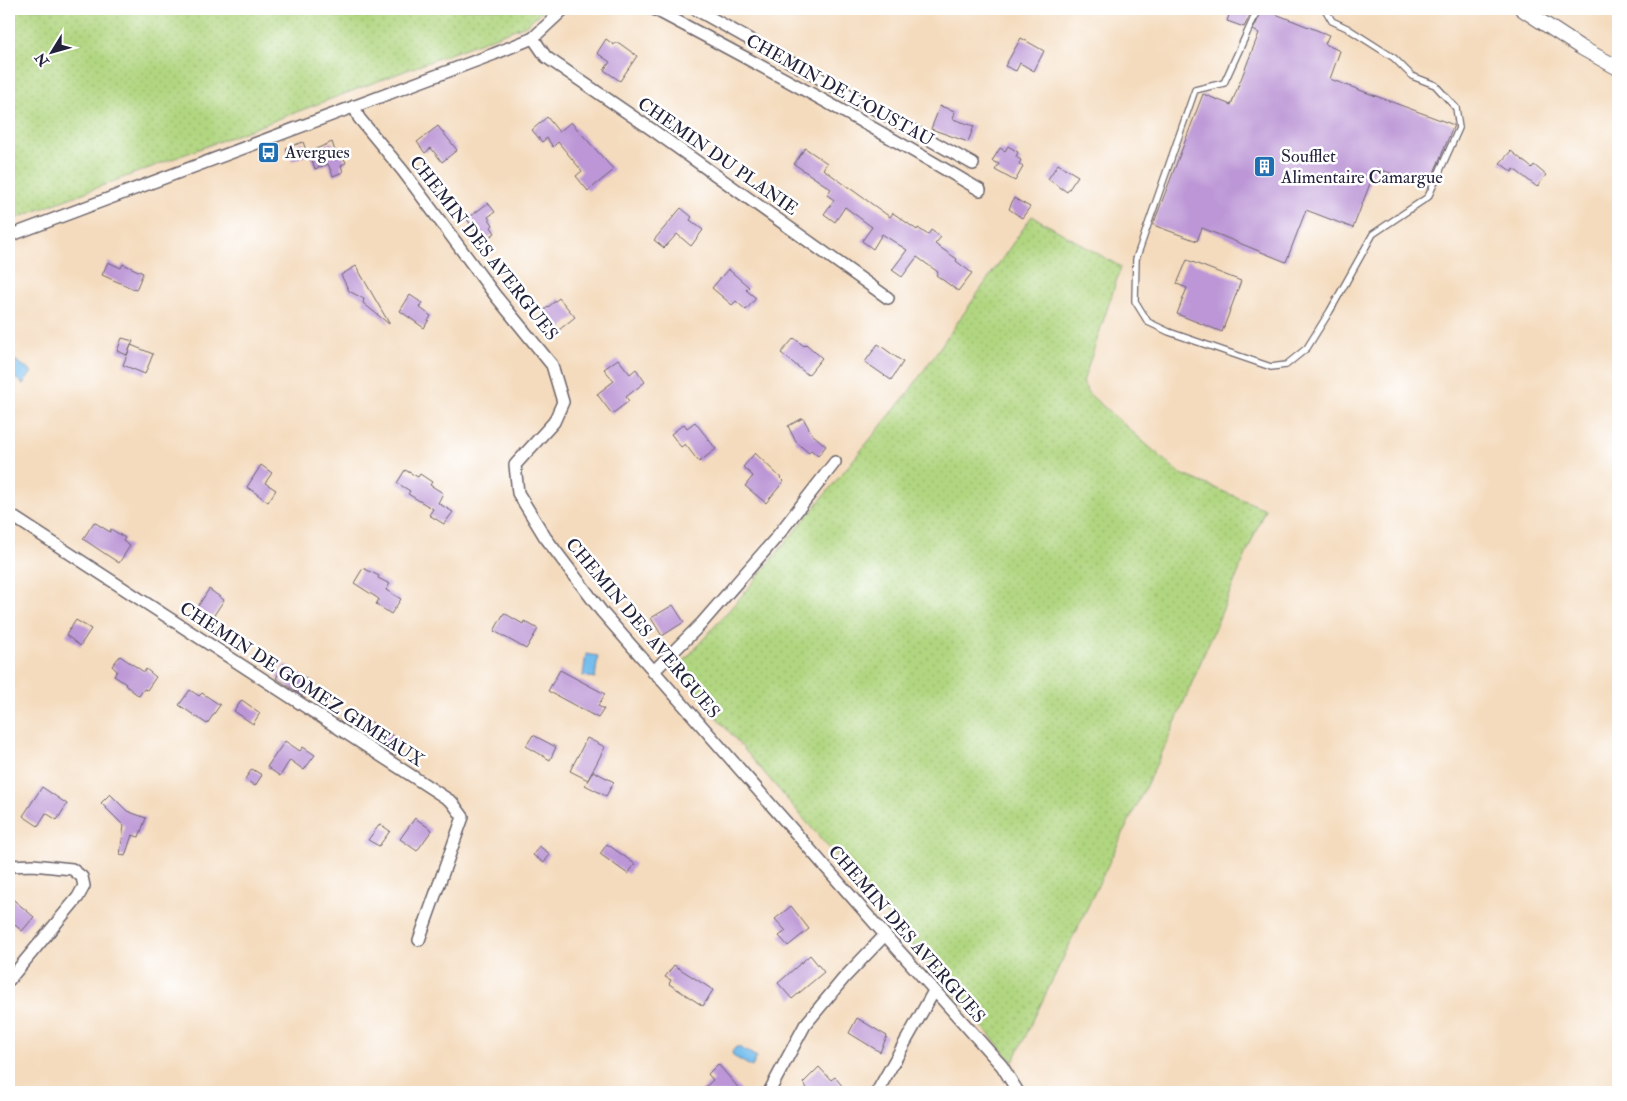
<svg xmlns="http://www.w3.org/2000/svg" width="1627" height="1101" font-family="'IM FELL Double Pica',serif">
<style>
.grass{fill:url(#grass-dots);stroke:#6a7c5e}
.water{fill:#75bded;stroke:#4c7094}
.building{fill:#bc96d6}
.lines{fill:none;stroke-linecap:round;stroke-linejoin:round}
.service-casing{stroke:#6c6369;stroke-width:8}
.minor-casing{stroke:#6c6369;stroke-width:14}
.tertiary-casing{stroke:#6c6369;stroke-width:16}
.service{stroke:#fff;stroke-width:5.5}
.minor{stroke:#fff;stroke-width:11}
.tertiary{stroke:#fff;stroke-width:14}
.labels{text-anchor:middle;stroke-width:5;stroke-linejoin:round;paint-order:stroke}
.street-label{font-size:18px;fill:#22223b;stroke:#fff}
.poi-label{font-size:18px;fill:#22223b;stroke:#fff;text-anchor:start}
</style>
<defs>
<pattern id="grass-dots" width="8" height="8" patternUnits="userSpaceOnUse" patternTransform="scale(1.25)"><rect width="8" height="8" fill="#b1d680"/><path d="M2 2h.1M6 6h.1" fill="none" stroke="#98b770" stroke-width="1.8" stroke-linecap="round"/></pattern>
</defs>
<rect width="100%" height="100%" fill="#fff"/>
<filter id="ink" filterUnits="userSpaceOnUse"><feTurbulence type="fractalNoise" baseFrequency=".02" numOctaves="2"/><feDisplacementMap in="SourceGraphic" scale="10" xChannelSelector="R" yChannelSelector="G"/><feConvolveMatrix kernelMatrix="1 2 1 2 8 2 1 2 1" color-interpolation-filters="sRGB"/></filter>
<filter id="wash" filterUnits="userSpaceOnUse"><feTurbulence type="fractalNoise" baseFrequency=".0096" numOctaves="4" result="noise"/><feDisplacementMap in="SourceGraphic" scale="20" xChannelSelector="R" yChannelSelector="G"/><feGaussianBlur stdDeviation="1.12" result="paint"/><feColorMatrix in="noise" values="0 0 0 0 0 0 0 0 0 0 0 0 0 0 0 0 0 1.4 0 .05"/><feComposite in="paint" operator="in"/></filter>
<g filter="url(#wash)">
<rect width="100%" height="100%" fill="#f4dbbe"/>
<path class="grass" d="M 9,9 L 544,9 L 526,25 L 9,221 Z
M 1032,216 L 1121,267 L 1083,382 L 1088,393 L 1179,473 L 1265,509 L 1167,742 L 1013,1062 L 676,670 L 746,591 L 908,393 Z"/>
<path class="water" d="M 12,358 L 32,372 L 23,384 L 9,373 L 9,362 Z
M 586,654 L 598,656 L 595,678 L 583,676 Z
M 736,1047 L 739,1047 L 757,1057 L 752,1067 L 733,1056 L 732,1052 Z"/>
<g id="blocks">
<path class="building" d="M 1231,9 L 1253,9 L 1244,27 L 1227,21 Z
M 1263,9 L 1329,35 L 1325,44 L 1340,51 L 1330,79 L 1454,125 L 1428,187 L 1376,168 L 1353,228 L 1306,210 L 1286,262 L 1202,228 L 1197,241 L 1153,225 L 1203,94 L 1231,105 L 1259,33 L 1253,30 Z
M 1021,38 L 1044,51 L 1034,71 L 1020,63 L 1016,71 L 1005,66 Z
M 606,39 L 614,45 L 615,43 L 619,43 L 637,56 L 620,81 L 604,70 L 610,62 L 597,53 Z
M 940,106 L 955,111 L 953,119 L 974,126 L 968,142 L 931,129 Z
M 547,117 L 559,132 L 571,122 L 614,170 L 588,191 L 576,176 L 582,171 L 558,142 L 553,147 L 547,138 L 542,142 L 532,130 Z
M 438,126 L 457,150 L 442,162 L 431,148 L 425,153 L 417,142 Z
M 303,142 L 308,155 L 292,161 L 286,148 Z
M 332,142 L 336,154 L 341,151 L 346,163 L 341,165 L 343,172 L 333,176 L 328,164 L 315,169 L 309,152 Z
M 1008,146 L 1018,152 L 1016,157 L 1021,160 L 1019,164 L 1023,167 L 1015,181 L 995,170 L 999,164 L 992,161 L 1000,148 L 1005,151 Z
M 805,148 L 827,163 L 823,169 L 890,217 L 893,213 L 917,230 L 918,228 L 928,235 L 931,230 L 941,237 L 935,244 L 957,259 L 956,261 L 972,273 L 958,291 L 936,275 L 938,272 L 917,257 L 902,277 L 892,270 L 907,250 L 882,234 L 873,249 L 862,241 L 872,227 L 845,207 L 835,222 L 824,214 L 834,200 L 827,195 L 831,189 L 794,164 Z
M 1511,151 L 1532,168 L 1534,165 L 1546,175 L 1537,187 L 1514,169 L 1512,172 L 1500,163 Z
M 1058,164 L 1078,176 L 1067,192 L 1048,179 Z
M 1014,198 L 1030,207 L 1022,218 L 1009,209 Z
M 488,203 L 495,212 L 488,217 L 493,225 L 491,227 L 495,233 L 482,242 L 467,219 Z
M 681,208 L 692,217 L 690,220 L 703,230 L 691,246 L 677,234 L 664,248 L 654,240 Z
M 1187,260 L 1241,281 L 1222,332 L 1177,314 L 1187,288 L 1177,284 Z
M 108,262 L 121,268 L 123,264 L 143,273 L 136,290 L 102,275 Z
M 356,266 L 389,323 L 389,324 L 363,303 L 364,299 L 349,291 L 341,275 Z
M 728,269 L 749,287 L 746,290 L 756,298 L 746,310 L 736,301 L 732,305 L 712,288 Z
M 410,295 L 422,303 L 419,307 L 431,316 L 424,328 L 400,311 Z
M 559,298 L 575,317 L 559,330 L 543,311 Z
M 122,338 L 133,341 L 127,355 L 117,351 Z
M 794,338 L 804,346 L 806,344 L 822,358 L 808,375 L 781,353 Z
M 878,344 L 903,362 L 891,380 L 865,362 Z
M 131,345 L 153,354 L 145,374 L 123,365 Z
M 618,359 L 630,374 L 636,369 L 645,382 L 626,397 L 629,401 L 612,414 L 597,394 L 614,381 L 604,369 Z
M 803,418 L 812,434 L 826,446 L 818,456 L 811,450 L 809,453 L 796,442 L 788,426 Z
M 695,422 L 716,449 L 699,462 L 685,444 L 681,447 L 671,434 L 684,424 L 687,428 Z
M 755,453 L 784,481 L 766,503 L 745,486 L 753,476 L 743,467 Z
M 261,465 L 272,473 L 265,483 L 276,490 L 268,502 L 247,487 Z
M 405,470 L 418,477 L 420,474 L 432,482 L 430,485 L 443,493 L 438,503 L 453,512 L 444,524 L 429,515 L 433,509 L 408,494 L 410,491 L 397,483 Z
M 94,522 L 110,532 L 111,529 L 125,538 L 123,541 L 130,546 L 119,563 L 83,539 Z
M 363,568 L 379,576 L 378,578 L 390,584 L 386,590 L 401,599 L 391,614 L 376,604 L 379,599 L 354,583 Z
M 209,589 L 224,600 L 208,624 L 193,614 Z
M 673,605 L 684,622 L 662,636 L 651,618 Z
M 504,613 L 523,624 L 524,621 L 538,629 L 526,649 L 494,631 Z
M 76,620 L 91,629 L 80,646 L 66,635 Z
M 120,656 L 144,672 L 146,669 L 156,677 L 147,690 L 144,689 L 139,696 L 125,685 L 126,684 L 114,676 L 117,671 L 112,666 Z
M 285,664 L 311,682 L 303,696 L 276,678 Z
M 560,670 L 605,694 L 598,706 L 604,709 L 598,718 L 548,691 Z
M 190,690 L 199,696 L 202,693 L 220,705 L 207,724 L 179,705 Z
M 242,700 L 260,713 L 253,724 L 234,711 Z
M 370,721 L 404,743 L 395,756 L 362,735 Z
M 533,735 L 556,747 L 550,760 L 526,746 Z
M 587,738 L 605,747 L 588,780 L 570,771 Z
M 285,741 L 300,751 L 303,747 L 315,755 L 304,770 L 290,760 L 280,776 L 267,767 Z
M 252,769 L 262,775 L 255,786 L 245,779 Z
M 593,771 L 614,782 L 606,796 L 585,785 Z
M 42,787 L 67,804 L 57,820 L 46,813 L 38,826 L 23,816 Z
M 110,794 L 127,811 L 146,818 L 139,837 L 132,835 L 125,856 L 120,855 L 124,826 L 101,803 Z
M 415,818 L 432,830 L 417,851 L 400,839 Z
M 380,824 L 390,831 L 379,846 L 368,840 Z
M 607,844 L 635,864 L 628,874 L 600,854 Z
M 539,846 L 550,854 L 544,863 L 533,855 Z
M 9,896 L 34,917 L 22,931 L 9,920 Z
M 791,906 L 809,929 L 788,946 L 779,936 L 786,931 L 775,919 Z
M 810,955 L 824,972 L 792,999 L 778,983 Z
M 674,965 L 713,990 L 703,1006 L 669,984 L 671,980 L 665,977 Z
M 857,1018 L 887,1036 L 880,1052 L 849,1033 Z
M 718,1064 L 742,1092 L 700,1092 L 713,1080 L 708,1074 Z
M 819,1067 L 831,1080 L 835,1077 L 843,1087 L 840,1089 L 843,1092 L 816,1092 L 821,1088 L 816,1092 L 810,1092 L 803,1083 Z"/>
</g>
</g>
<g filter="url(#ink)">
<use href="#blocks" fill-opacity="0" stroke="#6c6369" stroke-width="1"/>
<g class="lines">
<defs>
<path id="service" d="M 1258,9 L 1224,83 L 1195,90 L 1136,259 L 1135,301 L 1148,322 L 1169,332 L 1271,367 L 1286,365 L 1307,348 L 1330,311 L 1373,234 L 1428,197 L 1459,128 L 1456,108 L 1435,85 L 1412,76 L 1394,58 L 1347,28 L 1332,21 L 1325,9"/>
<path id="minor" d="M 654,9 C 764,67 873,126 980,190
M 695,9 L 973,164
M 533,38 L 546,57 L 654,131 L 888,298
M 354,106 L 359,118 L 403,171 L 495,295 L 552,365 L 563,402 L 554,422 L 515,465 L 518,493 L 545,537 L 602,612 L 885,935 L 1002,1066 L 1018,1092
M 9,236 L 494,54 L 533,38 L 564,9
M 9,514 L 452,802 L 463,817 L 419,940
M 653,672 L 701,624 L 775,539 L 835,462
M 9,866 L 33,865 L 72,869 L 82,877 L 84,886 L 78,897 L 9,980
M 769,1092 L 805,1025 L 844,978 L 885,935
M 877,1092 L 934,991"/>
<path id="tertiary" d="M 1522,9 L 1580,47 L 1618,68"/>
</defs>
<use href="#service" class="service-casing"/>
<use href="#minor" class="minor-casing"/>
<use href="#tertiary" class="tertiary-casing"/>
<use href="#service" class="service"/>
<use href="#minor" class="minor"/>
<use href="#tertiary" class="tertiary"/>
</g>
</g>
<defs>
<symbol id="bus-square" viewBox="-11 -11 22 22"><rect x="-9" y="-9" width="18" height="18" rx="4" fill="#1f6fb2" stroke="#fff"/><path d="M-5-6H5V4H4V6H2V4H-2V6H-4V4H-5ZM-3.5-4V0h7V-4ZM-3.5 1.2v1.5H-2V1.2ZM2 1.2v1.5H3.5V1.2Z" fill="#fff"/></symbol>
<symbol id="building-square" viewBox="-11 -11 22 22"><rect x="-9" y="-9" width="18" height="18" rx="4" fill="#1f6fb2" stroke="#fff"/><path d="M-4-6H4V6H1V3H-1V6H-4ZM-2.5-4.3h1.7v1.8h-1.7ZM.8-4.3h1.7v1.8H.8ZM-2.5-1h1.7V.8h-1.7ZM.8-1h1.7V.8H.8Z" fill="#fff"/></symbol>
</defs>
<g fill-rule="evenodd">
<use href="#bus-square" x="256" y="140" width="25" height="25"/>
<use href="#building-square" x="1252" y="154" width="25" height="25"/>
</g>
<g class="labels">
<g class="street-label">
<text transform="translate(840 90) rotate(29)" y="6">CHEMIN DE L'OUSTAU</text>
<text transform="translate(718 156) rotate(35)" y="6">CHEMIN DU PLANIE</text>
<text transform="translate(484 248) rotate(52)" y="6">CHEMIN DES AVERGUES</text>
<text transform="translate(643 628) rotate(50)" y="6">CHEMIN DES AVERGUES</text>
<text transform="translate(302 684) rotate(33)" y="6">CHEMIN DE GOMEZ GIMEAUX</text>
<text transform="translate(907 934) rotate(49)" y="6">CHEMIN DES AVERGUES</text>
</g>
<g class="poi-label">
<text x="285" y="158">Avergues</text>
<text x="1281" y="162">Soufflet<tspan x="1281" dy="21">Alimentaire Camargue</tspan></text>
</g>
</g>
<rect width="1627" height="1101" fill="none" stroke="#fff" stroke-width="30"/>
<g transform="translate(52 52) rotate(233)" stroke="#ffffff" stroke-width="4" paint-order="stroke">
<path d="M0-4L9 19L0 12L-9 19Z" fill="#22223b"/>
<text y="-8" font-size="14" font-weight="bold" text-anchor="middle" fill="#22223b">N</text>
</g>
</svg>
